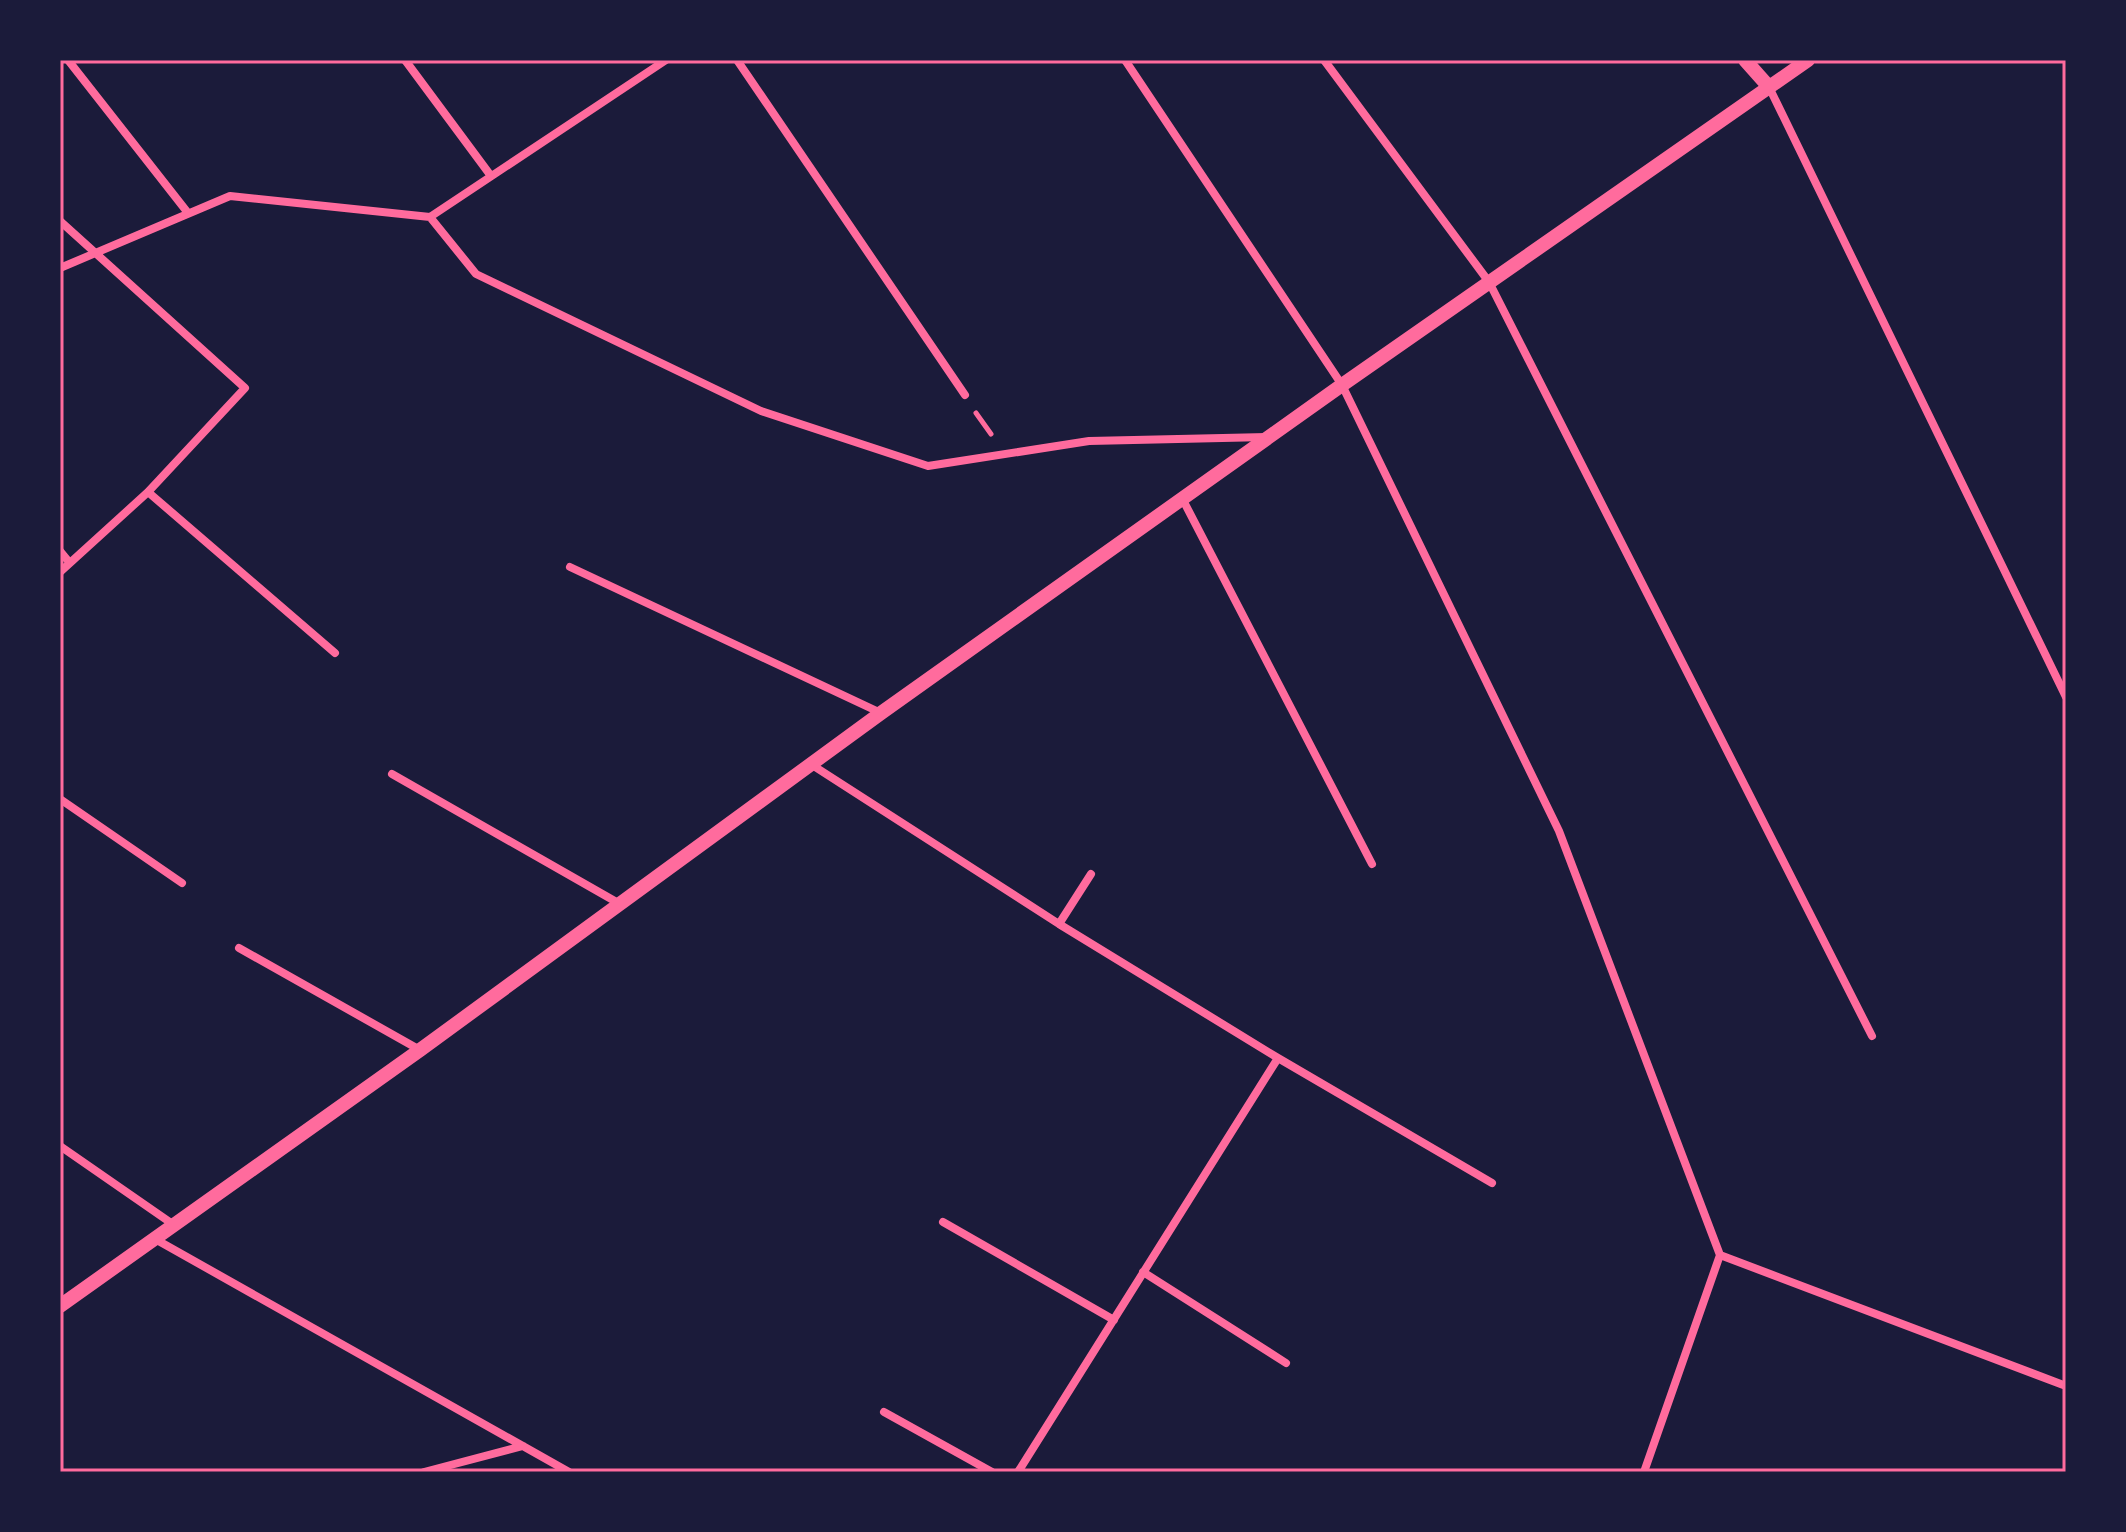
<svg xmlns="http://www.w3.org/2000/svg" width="2126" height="1532" font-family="Ubuntu,sans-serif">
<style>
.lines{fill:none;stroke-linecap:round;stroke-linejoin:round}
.path{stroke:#ff6b9d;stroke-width:5}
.minor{stroke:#ff6b9d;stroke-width:8}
.tertiary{stroke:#ff6b9d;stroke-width:14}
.neatline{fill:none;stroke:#ff6b9d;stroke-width:3}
</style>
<rect width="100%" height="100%" fill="#1b1b3a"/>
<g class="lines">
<path class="path" d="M 976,413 L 991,434"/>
<path class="minor" d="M 68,60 L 188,213
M 405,60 L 491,176
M 737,60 L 965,395
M 1125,60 L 1342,385 L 1559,831 L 1720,1255
M 1324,60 L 1489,282 L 1872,1036
M 1769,87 L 2066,697
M 430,217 L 666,60
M 60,221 L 245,388 L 148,492 L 60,572
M 60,268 L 230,196 L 430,217 L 476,274 L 761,411 L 928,466 L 1089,441 L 1267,437
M 148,492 L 335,653
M 1183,500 L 1372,864
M 60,551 L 69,562
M 570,567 L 881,713
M 812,765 L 1059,924 L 1278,1058 L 1492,1183
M 392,774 L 620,904
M 60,799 L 182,883
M 1059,924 L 1091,874
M 239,948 L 420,1050
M 60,1146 L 174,1225
M 943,1222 L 1114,1320
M 155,1239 L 569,1472
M 1143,1272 L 1286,1363
M 884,1412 L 992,1472
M 424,1472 L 523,1446
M 1018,1472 L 1278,1058
M 1644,1472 L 1720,1255 L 2066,1386"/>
<path class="tertiary" d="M 1745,60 L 1769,87
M 60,1306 L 420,1050 L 881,713 L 1342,385 L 1808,60"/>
</g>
<rect width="2126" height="1532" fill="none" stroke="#1b1b3a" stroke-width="124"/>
<rect x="62" y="62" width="2002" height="1408" class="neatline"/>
</svg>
